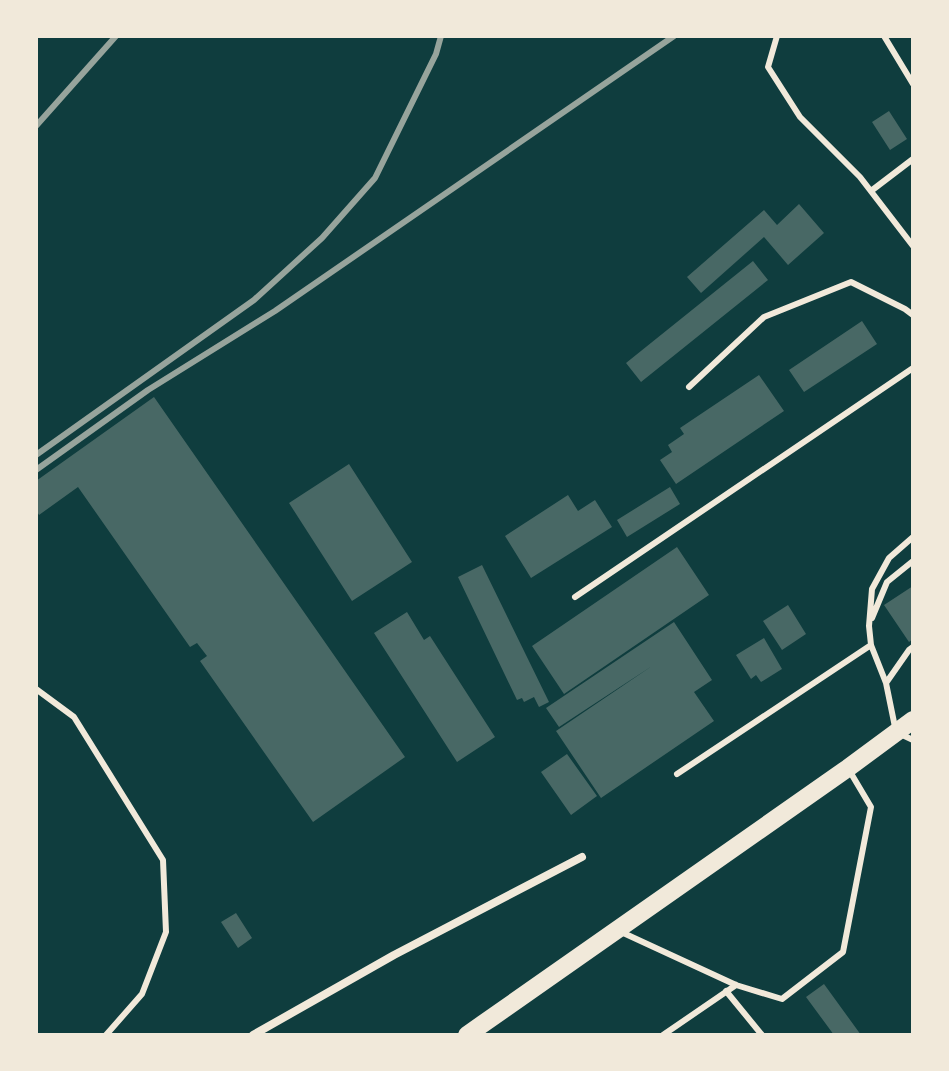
<svg xmlns="http://www.w3.org/2000/svg" width="949" height="1071" font-family="Barlow,sans-serif">
<style>
.building{fill:#486865}
.lines{fill:none;stroke-linecap:round;stroke-linejoin:round}
.service{stroke:#f1e9da;stroke-width:6}
.minor{stroke:#f1e9da;stroke-width:8}
.primary{stroke:#f1e9da;stroke-width:18}
.rail{stroke:#97a49c;stroke-width:6}
</style>
<rect width="100%" height="100%" fill="#0f3d3e"/>
<path class="building" d="M 889,111 L 907,139 L 890,150 L 872,122 Z
M 799,204 L 824,233 L 788,265 L 764,237 L 701,293 L 687,277 L 764,210 L 777,225 Z
M 753,261 L 768,280 L 641,382 L 626,363 Z
M 862,321 L 877,344 L 804,392 L 789,370 Z
M 759,375 L 784,411 L 676,484 L 660,460 L 672,452 L 668,445 L 684,434 L 680,428 Z
M 154,397 L 405,757 L 313,822 L 200,661 L 207,656 L 197,643 L 190,647 L 78,487 L 39,515 L 36,510 L 36,481 Z
M 349,464 L 412,562 L 352,601 L 289,503 Z
M 670,487 L 680,504 L 627,537 L 617,520 Z
M 568,495 L 578,511 L 595,500 L 612,527 L 531,578 L 505,536 Z
M 677,547 L 709,595 L 564,694 L 532,646 Z
M 482,565 L 549,702 L 539,707 L 534,697 L 524,702 L 522,698 L 517,700 L 458,577 Z
M 913,586 L 913,639 L 909,642 L 884,605 Z
M 788,605 L 806,634 L 782,650 L 763,621 Z
M 407,612 L 424,640 L 430,636 L 495,737 L 457,762 L 374,633 Z
M 674,622 L 712,680 L 694,692 L 714,721 L 601,798 L 556,731 L 652,666 L 559,727 L 546,708 Z
M 764,638 L 782,669 L 761,682 L 756,675 L 751,679 L 736,655 Z
M 567,754 L 597,796 L 571,815 L 541,772 Z
M 236,913 L 252,938 L 238,948 L 221,922 Z
M 824,984 L 861,1035 L 834,1035 L 806,997 Z"/>
<g class="lines">
<path class="service" d="M 777,36 L 768,67 L 800,117 L 860,177 L 913,246
M 884,36 L 913,84
M 871,191 L 913,159
M 689,387 L 764,317 L 851,282 L 905,309 L 913,315
M 575,597 L 913,368
M 872,618 L 887,582 L 913,561
M 913,647 L 909,650 L 886,683 L 896,732 L 913,740
M 886,683 L 871,645 L 869,626 L 872,589 L 889,558 L 913,537
M 36,689 L 74,717 L 163,860 L 166,932 L 142,994 L 106,1035
M 677,774 L 871,645
M 619,931 L 736,985 L 782,999 L 843,952 L 871,807 L 849,770
M 726,991 L 762,1035
M 663,1035 L 736,985"/>
<path class="minor" d="M 253,1035 L 394,955 L 582,857"/>
<path class="primary" d="M 467,1035 L 848,768 L 913,720"/>
<path class="rail" d="M 36,126 L 116,36
M 36,455 L 254,300 L 322,238 L 375,178 L 436,54 L 441,36
M 36,470 L 148,390 L 275,311 L 674,36"/>
</g>
<rect width="949" height="1071" fill="none" stroke="#f1e9da" stroke-width="76"/>
</svg>
